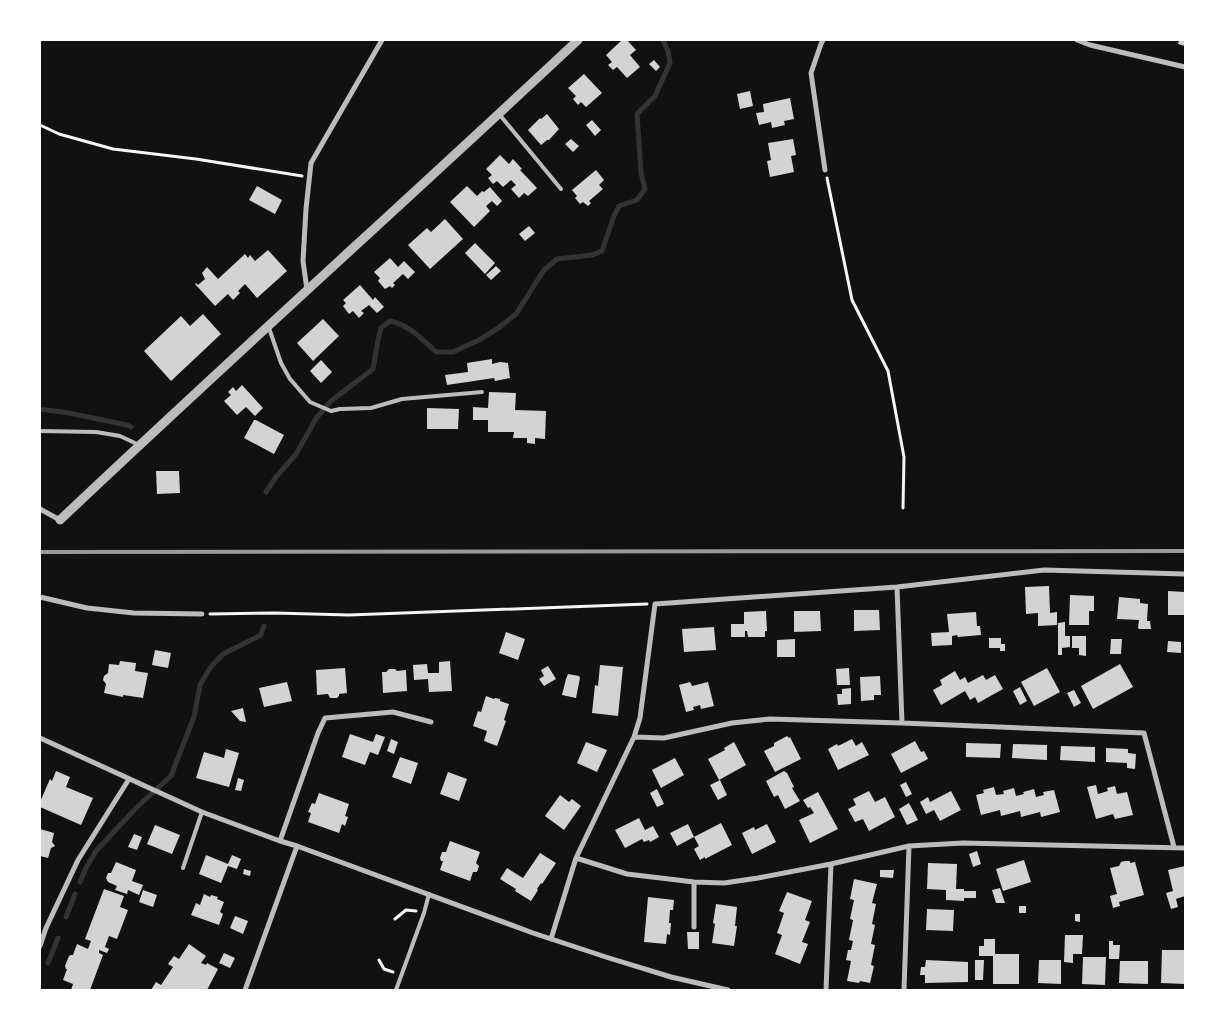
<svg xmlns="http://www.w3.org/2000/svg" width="1225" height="1030" font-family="Lato,sans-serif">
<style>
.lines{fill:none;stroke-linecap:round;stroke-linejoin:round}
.stream{stroke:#333;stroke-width:5}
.building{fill:#d3d3d3}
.path{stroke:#f5f5f5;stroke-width:3}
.service{stroke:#bcbcbc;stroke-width:4}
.minor{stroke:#bcbcbc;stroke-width:5}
.tertiary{stroke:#bcbcbc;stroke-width:9}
.rail{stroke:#9a9a9a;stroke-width:4}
</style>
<rect width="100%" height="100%" fill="#111"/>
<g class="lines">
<path class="stream" d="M 40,409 L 69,413 L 127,425 L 131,427
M 266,492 L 276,477 L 296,454 L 317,417 L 331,401 L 373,369 L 378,340 L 381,328 L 390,321 C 409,325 422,339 436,352 L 453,352 L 479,340 L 497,329 L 516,314 L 544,270 L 557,259 L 592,255 L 602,251 L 614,216 L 619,206 L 637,200 L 645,189 L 641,173 L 637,114 L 655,96 L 670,63 L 668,51 L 663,40
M 80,882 L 86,868 L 96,851 L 137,807 L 171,776 L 194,717 L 200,685 L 210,668 L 223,654 L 261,635 L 264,626
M 66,917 L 75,894
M 48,963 L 58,938"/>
</g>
<path class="building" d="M 622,40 L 627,40 L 636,50 L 630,55 L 640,67 L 627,78 L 617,67 L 613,70 L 608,65 L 612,62 L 606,55 Z
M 1179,40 L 1185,40 L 1185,46 L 1178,44 Z
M 654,60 L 660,67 L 656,71 L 649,64 Z
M 584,74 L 602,93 L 586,107 L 581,102 L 578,105 L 573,99 L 576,96 L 568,88 Z
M 750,91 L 753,106 L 740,109 L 737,94 Z
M 790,98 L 794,119 L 784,121 L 785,125 L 772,128 L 771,122 L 759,125 L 756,113 L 764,112 L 763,104 Z
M 547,114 L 559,129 L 549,140 L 547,140 L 541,145 L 528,130 L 540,118 L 541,119 Z
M 592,120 L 601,130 L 595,136 L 586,125 Z
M 571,139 L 579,146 L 573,152 L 565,144 Z
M 793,139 L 796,155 L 791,156 L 794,172 L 770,177 L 767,161 L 771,160 L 768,143 Z
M 500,155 L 509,164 L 513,159 L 522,169 L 520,170 L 537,188 L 528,196 L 524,193 L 519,198 L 511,189 L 516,185 L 511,180 L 503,187 L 497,181 L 493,184 L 488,178 L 492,175 L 486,169 Z
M 596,170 L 604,180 L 599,185 L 603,189 L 589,201 L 591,203 L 588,206 L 583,202 L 580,204 L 575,198 L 577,196 L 572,190 Z
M 257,186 L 282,200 L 275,214 L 249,200 Z
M 467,186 L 477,196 L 482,191 L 484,192 L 490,187 L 502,201 L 497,206 L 492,201 L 486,206 L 490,211 L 474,227 L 450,202 Z
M 445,219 L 463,239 L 430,269 L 408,245 L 427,228 L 431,232 Z
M 529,226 L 535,233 L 525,241 L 519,234 Z
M 475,243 L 495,263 L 485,274 L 465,253 Z
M 268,250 L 287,271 L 257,298 L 245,284 L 238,291 L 240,293 L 233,300 L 228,294 L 215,306 L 195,284 L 196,283 L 198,285 L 205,279 L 202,273 L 207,267 L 218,279 L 245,254 L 248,258 L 250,255 L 255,261 Z
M 390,258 L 398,267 L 404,261 L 415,272 L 408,279 L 403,274 L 393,283 L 395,285 L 392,288 L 390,286 L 385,289 L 378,281 L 380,278 L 374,272 Z
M 496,266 L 501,271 L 491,280 L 486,275 Z
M 360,285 L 373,300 L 375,297 L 384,307 L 377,313 L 369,305 L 361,311 L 364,313 L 359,318 L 353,311 L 349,314 L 343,306 L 346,303 L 343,300 Z
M 203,314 L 221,334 L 171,381 L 144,351 L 181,316 L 190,326 Z
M 323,319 L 339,336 L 313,361 L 297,343 Z
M 492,359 L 492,364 L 500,362 L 508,363 L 510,378 L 495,381 L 494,378 L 447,385 L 445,375 L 468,372 L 467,363 Z
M 321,360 L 332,372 L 321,383 L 310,371 Z
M 242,385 L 263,408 L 255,416 L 246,407 L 237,415 L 224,401 L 231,395 L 228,392 L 233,387 L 236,391 Z
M 489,392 L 516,393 L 515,410 L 546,411 L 545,439 L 535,438 L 535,444 L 527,443 L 527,438 L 513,438 L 514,432 L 488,432 L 488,420 L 473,420 L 473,407 L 488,408 Z
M 427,408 L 459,409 L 458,429 L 427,429 Z
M 254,420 L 256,420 L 284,435 L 274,454 L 244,438 Z
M 156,471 L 179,471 L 180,493 L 157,494 Z
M 1049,586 L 1050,613 L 1057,612 L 1057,625 L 1038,626 L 1038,613 L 1026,614 L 1025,587 Z
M 1168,591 L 1185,592 L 1185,615 L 1168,615 Z
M 1070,595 L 1094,596 L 1094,611 L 1089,611 L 1089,625 L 1069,625 Z
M 1119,597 L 1140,599 L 1140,603 L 1148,604 L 1147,621 L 1150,621 L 1151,629 L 1139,629 L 1138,628 L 1139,620 L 1117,619 Z
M 854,610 L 879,610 L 880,630 L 854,631 Z
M 766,611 L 767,631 L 765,631 L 765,637 L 748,637 L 747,631 L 745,631 L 745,637 L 731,637 L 731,624 L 744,624 L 744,612 Z
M 794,611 L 820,611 L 821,631 L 794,632 Z
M 976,612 L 977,626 L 980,626 L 981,635 L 958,637 L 957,635 L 952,636 L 952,645 L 932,646 L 931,633 L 949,632 L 947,614 Z
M 1065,622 L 1065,636 L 1070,636 L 1070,647 L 1062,648 L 1062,655 L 1058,655 L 1058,623 Z
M 714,627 L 716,650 L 684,652 L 682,629 Z
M 506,632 L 525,639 L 518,660 L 499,653 Z
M 1072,636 L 1086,636 L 1086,656 L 1079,655 L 1079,648 L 1072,648 Z
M 989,638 L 1001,638 L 1001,644 L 1005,644 L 1005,651 L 1000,651 L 1000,648 L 989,648 Z
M 795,639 L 795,657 L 777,657 L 777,640 Z
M 1111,639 L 1122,639 L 1121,654 L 1110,654 Z
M 1168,641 L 1181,642 L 1181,653 L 1167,652 Z
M 155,650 L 171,653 L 168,668 L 152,665 Z
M 120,661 L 136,663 L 135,671 L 148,673 L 143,698 L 123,695 L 123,697 L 104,693 L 106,684 L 103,680 L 104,676 L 108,673 L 109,664 L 119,665 Z
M 450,661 L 452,691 L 429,692 L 428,679 L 414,680 L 413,665 L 427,664 L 428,673 L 439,673 L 439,662 Z
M 1120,664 L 1133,687 L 1093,709 L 1081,686 Z
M 600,665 L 623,667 L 618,716 L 592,713 L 595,685 L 598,686 Z
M 548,666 L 556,679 L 544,686 L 539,679 L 544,676 L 541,670 Z
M 345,668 L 347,693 L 339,694 L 339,696 L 337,698 L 330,698 L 328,694 L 317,695 L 316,670 Z
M 849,668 L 850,685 L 837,685 L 836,669 Z
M 1047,668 L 1060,692 L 1034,706 L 1021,682 Z
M 389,669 L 395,669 L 397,671 L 406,670 L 407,691 L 383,693 L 382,672 L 386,672 Z
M 955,671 L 960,680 L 965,677 L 968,683 L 983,675 L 986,680 L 995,675 L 1003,689 L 978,703 L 975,697 L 970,700 L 965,691 L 941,705 L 933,690 L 942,685 L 940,680 Z
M 568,674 L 579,676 L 580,678 L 576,698 L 562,695 L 566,679 Z
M 880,676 L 881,695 L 874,695 L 874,700 L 861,701 L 860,677 Z
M 287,682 L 292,701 L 264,707 L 259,688 Z
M 690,682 L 692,686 L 708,682 L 714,706 L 701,709 L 700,705 L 693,707 L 694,710 L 686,712 L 679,685 Z
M 1020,687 L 1027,701 L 1020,705 L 1013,691 Z
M 851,688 L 851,704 L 838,705 L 837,694 L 842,694 L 842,689 Z
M 1074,690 L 1081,703 L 1074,707 L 1067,693 Z
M 486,696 L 494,699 L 495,698 L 500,699 L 500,701 L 509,704 L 504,720 L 506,721 L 497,746 L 484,741 L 487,731 L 473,726 L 478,711 L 481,712 Z
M 243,708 L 246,722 L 240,721 L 231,711 Z
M 350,734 L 373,742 L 376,734 L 385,737 L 378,755 L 370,752 L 365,765 L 342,757 Z
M 787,736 L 789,738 L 790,737 L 801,759 L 775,772 L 764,751 L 774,746 L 774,743 Z
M 391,739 L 398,742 L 394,754 L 387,751 Z
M 852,739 L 856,746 L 862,742 L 869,755 L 838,770 L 828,749 L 837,744 L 838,746 Z
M 915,741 L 921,752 L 924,751 L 928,759 L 901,773 L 891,754 Z
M 586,742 L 607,750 L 597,772 L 577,763 Z
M 734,742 L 746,765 L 719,780 L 708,759 L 725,750 L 724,748 Z
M 966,743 L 1001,744 L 1000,758 L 966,757 Z
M 1013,744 L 1047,745 L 1047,760 L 1012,758 Z
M 1061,746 L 1095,747 L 1095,762 L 1060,760 Z
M 1106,748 L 1128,749 L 1128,753 L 1136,754 L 1135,769 L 1127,768 L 1127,763 L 1106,762 Z
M 226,749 L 239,753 L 229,787 L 196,778 L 204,752 L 224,758 Z
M 400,757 L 418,763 L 411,784 L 392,777 Z
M 675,758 L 684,775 L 661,788 L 652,770 Z
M 56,771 L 70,777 L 66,787 L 93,798 L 81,825 L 40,807 L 40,802 L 50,779 L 52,781 Z
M 784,771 L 787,773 L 794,787 L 792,788 L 800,801 L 785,809 L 778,795 L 774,797 L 766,781 Z
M 448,772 L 467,779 L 459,801 L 440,794 Z
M 238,778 L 244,780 L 241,791 L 235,790 Z
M 720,780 L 727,795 L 718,800 L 710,785 Z
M 906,782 L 912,794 L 906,797 L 900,785 Z
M 1096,785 L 1098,794 L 1108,791 L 1107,788 L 1115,786 L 1117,794 L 1127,792 L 1133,815 L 1115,819 L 1113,814 L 1096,819 L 1087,787 Z
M 994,787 L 996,795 L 1004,794 L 1003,791 L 1014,788 L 1016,796 L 1024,794 L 1023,792 L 1034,789 L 1036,797 L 1044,795 L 1043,792 L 1054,790 L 1060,812 L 1041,817 L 1040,812 L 1021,817 L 1020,811 L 1001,816 L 1000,810 L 981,815 L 976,795 L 984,793 L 983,790 Z
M 657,789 L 664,804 L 657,807 L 650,793 Z
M 869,791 L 875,802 L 885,797 L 895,817 L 869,831 L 863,819 L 855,822 L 848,809 L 856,805 L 853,799 Z
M 951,791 L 961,810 L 940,821 L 934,810 L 926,814 L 920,802 L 928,797 L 930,802 Z
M 818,792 L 838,829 L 810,843 L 799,820 L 814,813 L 810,807 L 808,808 L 803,800 Z
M 319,793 L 349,804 L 345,816 L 348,817 L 345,826 L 342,824 L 339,833 L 308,822 L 311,813 L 308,812 L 312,803 L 315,804 Z
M 560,795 L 569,802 L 572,799 L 581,806 L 564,830 L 545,816 Z
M 909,803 L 918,820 L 907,825 L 899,809 Z
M 639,818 L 645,830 L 653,826 L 659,837 L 650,842 L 649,840 L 644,842 L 642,839 L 625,848 L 615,830 Z
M 721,823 L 732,845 L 705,859 L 705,857 L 700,860 L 694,849 L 699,846 L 694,837 Z
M 688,824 L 694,837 L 677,846 L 670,833 Z
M 767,824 L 776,842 L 752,854 L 742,833 L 754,827 L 755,830 Z
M 155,825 L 180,835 L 172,854 L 147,844 Z
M 40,829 L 54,833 L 52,842 L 55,846 L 51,848 L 48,858 L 40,856 Z
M 134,834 L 142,837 L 137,850 L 128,847 Z
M 450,841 L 480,852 L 476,863 L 479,866 L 477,872 L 473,872 L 470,881 L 440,870 L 443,861 L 441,861 L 440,858 L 442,852 L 446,852 Z
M 977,851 L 981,864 L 973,867 L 969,854 Z
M 540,853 L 556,863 L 542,884 L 541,883 L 537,889 L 538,890 L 531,901 L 515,891 L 516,889 L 500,879 L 507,868 L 523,878 Z
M 206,855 L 228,864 L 232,855 L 241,859 L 237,869 L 228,866 L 221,883 L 199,874 Z
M 1024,860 L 1031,882 L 1003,891 L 996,869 Z
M 1125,861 L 1130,861 L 1130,863 L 1135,862 L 1144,895 L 1119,902 L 1120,906 L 1113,908 L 1110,896 L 1117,894 L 1110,868 L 1119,866 L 1121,862 Z
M 116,862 L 136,870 L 132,881 L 143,885 L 139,895 L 128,890 L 127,894 L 115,890 L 117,886 L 108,882 L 106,878 L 108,873 L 111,873 Z
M 928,863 L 957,864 L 956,889 L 964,889 L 964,891 L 976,891 L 976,898 L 964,898 L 964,901 L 946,900 L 946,890 L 927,889 Z
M 1185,866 L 1185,896 L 1176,899 L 1178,907 L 1171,909 L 1166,893 L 1173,891 L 1168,870 Z
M 244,869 L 251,871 L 250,876 L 243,874 Z
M 880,870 L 894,870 L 893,878 L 880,877 Z
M 854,879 L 877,884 L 872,903 L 876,904 L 872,924 L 875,925 L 871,944 L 875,945 L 871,965 L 874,966 L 870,983 L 860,981 L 859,983 L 847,981 L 851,961 L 846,960 L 848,950 L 851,950 L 853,941 L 849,940 L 853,920 L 850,919 L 854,900 L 850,899 Z
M 1000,888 L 1005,903 L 996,903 L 992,890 Z
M 104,889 L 124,896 L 120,907 L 128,910 L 117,939 L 109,936 L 105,947 L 109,949 L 107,953 L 99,950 L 99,953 L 103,955 L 90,990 L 71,990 L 73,984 L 63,980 L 67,969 L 66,969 L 65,966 L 69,956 L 71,955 L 73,955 L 77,944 L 88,949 L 91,941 L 85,939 Z
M 143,890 L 157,895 L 153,907 L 139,902 Z
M 787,892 L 812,901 L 805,920 L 810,922 L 802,942 L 808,944 L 800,964 L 775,954 L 782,935 L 777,933 L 784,913 L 779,911 Z
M 204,894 L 210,897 L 211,895 L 218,897 L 217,899 L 224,902 L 220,912 L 223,914 L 219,925 L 191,915 L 196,903 L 200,905 Z
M 648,897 L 674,900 L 673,910 L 670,910 L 669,923 L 671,923 L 670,935 L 667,934 L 666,944 L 644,942 Z
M 716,904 L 737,907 L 735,926 L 737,926 L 734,946 L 712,943 L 715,924 L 713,923 Z
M 1019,906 L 1026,906 L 1026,913 L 1019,913 Z
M 927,909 L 954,910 L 953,931 L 926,930 Z
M 1075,914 L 1080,914 L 1080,922 L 1075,921 Z
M 235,916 L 248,921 L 243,934 L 230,928 Z
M 687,932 L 699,932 L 699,949 L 688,949 Z
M 1065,935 L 1083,935 L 1082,954 L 1073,954 L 1073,963 L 1064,962 Z
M 984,939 L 995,939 L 995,954 L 1019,954 L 1019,984 L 993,984 L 993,956 L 979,956 L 979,946 L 984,946 Z
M 1109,941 L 1113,941 L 1113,945 L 1120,945 L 1119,959 L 1109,959 Z
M 189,944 L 206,956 L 201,963 L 206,965 L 207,963 L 218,969 L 207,990 L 151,990 L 156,982 L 161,985 L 173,967 L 168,964 L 174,956 L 179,959 Z
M 1162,950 L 1185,950 L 1185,984 L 1161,983 Z
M 224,953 L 235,958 L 230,968 L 219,963 Z
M 1083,957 L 1106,957 L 1105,985 L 1082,984 Z
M 926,960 L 968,962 L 968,982 L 925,983 L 925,975 L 920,975 L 921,967 L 925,967 Z
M 975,960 L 984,960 L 983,980 L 975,980 Z
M 1039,960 L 1061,960 L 1061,984 L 1038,983 Z
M 1120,961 L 1148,961 L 1148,984 L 1119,983 Z"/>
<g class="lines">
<path class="path" d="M 40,125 L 59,134 L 113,149 L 196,159 L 302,176
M 827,178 L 852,300 L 888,371 L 904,457 L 903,508
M 210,614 L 275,613 L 349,615 L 647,604
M 395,919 L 406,910 L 416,911
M 379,960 L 384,969 L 393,972"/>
<path class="service" d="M 499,114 L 561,189
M 269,328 L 281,363 L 290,379 L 310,402 L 331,411 L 340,409 L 371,408 L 402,399 L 482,392
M 40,431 L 96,432 L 120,436 L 139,445
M 183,868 L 202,812
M 396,990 L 424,913 L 429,894"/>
<path class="minor" d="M 823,40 L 821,44 L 811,73 L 825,170
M 1077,40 L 1090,45 L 1185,67
M 307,290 L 303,261 L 306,209 L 311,163 L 382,40
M 40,509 L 60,520
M 897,587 L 902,723
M 40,597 L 87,608 L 134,613 L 202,614
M 634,737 L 664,738 L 732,723 L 770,719 L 902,723 L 1144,733 L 1174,847
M 40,738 L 202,812 L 280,841 L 297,846 L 533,933 L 609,958 L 671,977 L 728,990
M 280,841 L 318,733 L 325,718 L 393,712 L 431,722
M 576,858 L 627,874 L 694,882 L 724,883 L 758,878 L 831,864 L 909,846 L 963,843 L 1185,848
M 694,927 L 694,882
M 551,939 L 576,858 L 634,737 L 640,718 L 655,604 L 897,587 L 1044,570 L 1185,574
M 40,946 L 46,928 L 78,860 L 129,779
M 245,990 L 297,846
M 826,990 L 831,864
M 904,990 L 909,846"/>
<path class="tertiary" d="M 60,520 C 231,358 406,201 578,40"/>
<path class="rail" d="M 40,552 L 1185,551"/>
</g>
<rect width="1225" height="1030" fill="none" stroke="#ffffff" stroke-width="82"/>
</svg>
